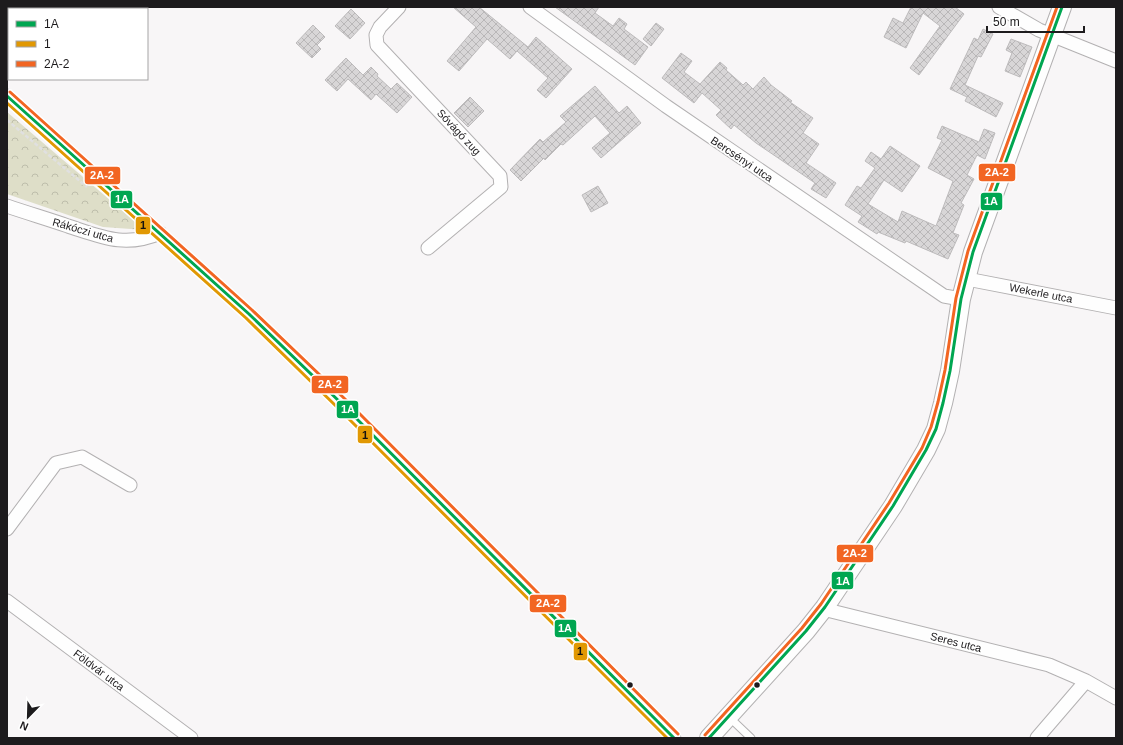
<svg xmlns="http://www.w3.org/2000/svg" width="1123" height="745" font-family="Arial,sans-serif">
<style>
.park{fill:url(#park-crowns)}
.building{fill:url(#building-cross-hatch);stroke:#bdbbbc}
.lines{fill:none;stroke-linecap:round;stroke-linejoin:round}
.lane-casing{stroke:#b3b1b2;stroke-width:9}
.street-casing{stroke:#b3b1b2;stroke-width:15}
.secondary-casing{stroke:#b3b1b2;stroke-width:20}
.path{stroke:#e0e0e0;stroke-width:2.5;stroke-dasharray:4 2;stroke-linecap:butt}
.lane{stroke:#fefefe;stroke-width:7}
.street{stroke:#fefefe;stroke-width:13}
.secondary{stroke:#fefefe;stroke-width:18}
.bus-1-casing{stroke:#fff;stroke-width:6}
.bus-2-casing{stroke:#fff;stroke-width:6}
.bus-3-casing{stroke:#fff;stroke-width:6}
.bus-1{stroke:#00a651;stroke-width:3}
.bus-2{stroke:#e19803;stroke-width:3}
.bus-3{stroke:#f26522;stroke-width:3}
.bus-dot{fill:#1d1b1d;stroke:#fff;stroke-width:1.5}
.labels{text-anchor:middle;stroke-width:3.5;stroke-linejoin:round;paint-order:stroke}
.street-label{font-size:11px;fill:#1d1b1d;stroke:#fff}
.line-badge{stroke:#fff;stroke-width:1.5}
.badge-label{font-size:11px;text-anchor:middle;font-weight:bold;fill:#fff}
.pale-badge-label{font-size:11px;text-anchor:middle;font-weight:bold;fill:#111}
</style>
<defs>
<pattern id="park-crowns" width="20" height="18" patternUnits="userSpaceOnUse"><rect width="20" height="18" fill="#dedec8"/><path d="M2 6a3 3 0 1 1 6 0M12 15a3 3 0 1 1 6 0" fill="none" stroke="#bebeab"/></pattern>
<pattern id="building-cross-hatch" width="8" height="8" patternUnits="userSpaceOnUse"><rect width="8" height="8" fill="#d8d6d7"/><path d="M0 0l8 8M0 8l8-8" fill="none" stroke="#b9b7b8"/></pattern>
</defs>
<rect width="100%" height="100%" fill="#f8f6f7"/>
<path class="park" d="M 7,112 L 145,230 L 103,227 L 7,194 Z"/>
<path class="building" d="M 453,7 L 479,7 L 528,47 L 536,37 L 572,69 L 546,98 L 537,90 L 548,78 L 517,51 L 510,59 L 487,39 L 459,71 L 447,61 L 476,27 Z
M 555,7 L 599,7 L 595,13 L 613,26 L 619,18 L 627,24 L 624,29 L 648,47 L 635,65 Z
M 911,7 L 955,7 L 964,14 L 919,75 L 910,68 L 940,26 L 923,13 L 906,48 L 884,37 L 893,18 L 903,23 Z
M 351,9 L 365,23 L 350,39 L 335,26 Z
M 656,23 L 664,29 L 651,46 L 643,39 Z
M 313,25 L 325,37 L 317,45 L 321,49 L 312,58 L 296,43 Z
M 983,29 L 993,34 L 981,57 L 978,56 L 965,85 L 1003,103 L 996,117 L 965,101 L 967,97 L 950,89 L 974,38 L 978,40 Z
M 1011,39 L 1032,47 L 1020,77 L 1005,71 L 1012,53 L 1006,50 Z
M 681,53 L 692,61 L 684,72 L 700,84 L 720,62 L 727,68 L 726,70 L 743,85 L 746,82 L 753,89 L 764,77 L 771,85 L 792,101 L 790,102 L 813,118 L 803,133 L 819,144 L 806,163 L 836,183 L 826,198 L 811,189 L 815,183 L 756,143 L 734,125 L 731,129 L 716,115 L 721,110 L 702,93 L 694,103 L 662,78 Z
M 346,58 L 363,75 L 371,67 L 378,74 L 377,76 L 391,89 L 397,83 L 412,97 L 397,113 L 376,94 L 371,100 L 348,79 L 337,91 L 325,80 Z
M 595,86 L 619,113 L 627,106 L 641,123 L 601,158 L 592,148 L 610,133 L 595,116 L 563,145 L 561,144 L 545,160 L 544,158 L 521,181 L 510,170 L 540,139 L 543,142 L 566,122 L 560,116 Z
M 470,97 L 484,111 L 468,127 L 454,113 Z
M 942,126 L 979,142 L 984,129 L 995,133 L 985,159 L 977,155 L 967,175 L 974,179 L 961,203 L 964,205 L 953,233 L 959,235 L 948,259 L 906,241 L 905,243 L 878,232 L 877,234 L 858,222 L 862,216 L 845,205 L 857,186 L 861,188 L 875,168 L 865,161 L 871,152 L 881,159 L 890,146 L 920,166 L 902,192 L 884,180 L 868,204 L 898,222 L 902,211 L 936,226 L 953,181 L 928,168 L 942,140 L 937,138 Z
M 598,186 L 608,203 L 591,212 L 582,195 Z"/>
<g class="lines">
<defs>
<path id="lane" d="M 729,717 L 751,738"/>
<path id="street" d="M 399,7 L 380,27 L 376,35 L 377,45 L 500,176 L 501,187 L 428,248
M 530,7 L 666,106 L 944,296 L 961,299
M 999,7 L 1039,30 L 1116,61
M 7,96 L 249,314 L 342,404 L 674,738
M 7,206 C 27,213 48,219 68,226 C 102,237 125,248 160,233
M 967,279 L 1116,308
M 7,529 L 56,463 L 82,457 L 130,485
M 7,601 L 191,738
M 825,607 L 831,611 L 1049,665 L 1086,681 L 1116,698
M 1037,738 L 1086,681"/>
<path id="secondary" d="M 709,738 L 806,631 L 825,607 L 893,506 L 926,450 L 936,429 L 943,403 L 950,371 L 961,299 L 973,252 L 1062,7"/>
</defs>
<use href="#lane" class="lane-casing"/>
<use href="#street" class="street-casing"/>
<use href="#secondary" class="secondary-casing"/>
<path class="path" d="M 7,120 L 87,187"/>
<use href="#lane" class="lane"/>
<use href="#street" class="street"/>
<use href="#secondary" class="secondary"/>
<defs>
<path id="bus-1" d="M 7,96 L 249,314 L 342,404 L 674,738
M 709,738 L 806,631 L 825,607 L 893,506 L 926,450 L 936,429 L 943,403 L 950,371 L 961,299 L 973,252 L 1062,7"/>
<path id="bus-2" d="M 7,103 L 246,318 L 338,408 L 667,738"/>
<path id="bus-3" d="M 10,92 L 252,310 L 346,400 L 678,734
M 705,735 L 802,628 L 821,604 L 889,503 L 922,448 L 931,427 L 938,402 L 945,370 L 956,298 L 968,251 L 1057,7"/>
</defs>
<use href="#bus-1" class="bus-1-casing"/>
<use href="#bus-2" class="bus-2-casing"/>
<use href="#bus-3" class="bus-3-casing"/>
<use href="#bus-1" class="bus-1"/>
<use href="#bus-2" class="bus-2"/>
<use href="#bus-3" class="bus-3"/>
</g>
<g class="bus-dot">
<circle cx="630" cy="685" r="3.5"/>
<circle cx="757" cy="685" r="3.5"/>
</g>
<g class="labels">
<g class="street-label">
<text transform="translate(459 132) rotate(47)" y="4">Sóvágó zug</text>
<text transform="translate(742 159) rotate(34)" y="4">Bercsényi utca</text>
<text transform="translate(83 230) rotate(16)" y="4">Rákóczi utca</text>
<text transform="translate(1041 293) rotate(11)" y="4">Wekerle utca</text>
<text transform="translate(956 642) rotate(14)" y="4">Seres utca</text>
<text transform="translate(99 670) rotate(37)" y="4">Földvár utca</text>
</g>
</g>
<g class="line-badge">
<rect x="978" y="163" width="38" height="19" rx="4" fill="#f26522"/>
<rect x="84" y="166" width="37" height="19" rx="4" fill="#f26522"/>
<rect x="110" y="190" width="23" height="19" rx="4" fill="#00a651"/>
<rect x="980" y="192" width="23" height="19" rx="4" fill="#00a651"/>
<rect x="135" y="216" width="16" height="19" rx="4" fill="#e19803"/>
<rect x="311" y="375" width="38" height="19" rx="4" fill="#f26522"/>
<rect x="336" y="400" width="23" height="19" rx="4" fill="#00a651"/>
<rect x="357" y="425" width="16" height="19" rx="4" fill="#e19803"/>
<rect x="836" y="544" width="38" height="19" rx="4" fill="#f26522"/>
<rect x="831" y="571" width="23" height="19" rx="4" fill="#00a651"/>
<rect x="529" y="594" width="38" height="19" rx="4" fill="#f26522"/>
<rect x="554" y="619" width="23" height="19" rx="4" fill="#00a651"/>
<rect x="573" y="642" width="15" height="19" rx="4" fill="#e19803"/>
</g>
<g class="badge-label">
<text x="997" y="176">2A-2</text>
<text x="102" y="179">2A-2</text>
<text x="122" y="203">1A</text>
<text x="991" y="205">1A</text>
<text x="330" y="388">2A-2</text>
<text x="348" y="413">1A</text>
<text x="855" y="557">2A-2</text>
<text x="843" y="585">1A</text>
<text x="548" y="607">2A-2</text>
<text x="565" y="632">1A</text>
</g>
<g class="pale-badge-label">
<text x="143" y="229">1</text>
<text x="365" y="439">1</text>
<text x="580" y="655">1</text>
</g>
<rect width="1123" height="745" fill="none" stroke="#1d1b1d" stroke-width="16"/>
<rect x="8" y="8" width="140" height="72" fill="#ffffff" stroke="#a5a4a5"/>
<rect x="16" y="21" width="20" height="6" fill="#00a651" stroke="#a5a4a5"/>
<text x="44" y="28" font-size="12" fill="#1d1b1d">1A</text>
<rect x="16" y="41" width="20" height="6" fill="#e19803" stroke="#a5a4a5"/>
<text x="44" y="48" font-size="12" fill="#1d1b1d">1</text>
<rect x="16" y="61" width="20" height="6" fill="#f26522" stroke="#a5a4a5"/>
<text x="44" y="68" font-size="12" fill="#1d1b1d">2A-2</text>
<g transform="translate(28 717) rotate(203)" stroke="#ffffff" stroke-width="3" paint-order="stroke">
<path d="M0-3L7 15L0 10L-7 15Z" fill="#1d1b1d"/>
<text y="-6" font-size="11" font-weight="bold" text-anchor="middle" fill="#1d1b1d">N</text>
</g>
<path d="M987 26v6h97v-6" fill="none" stroke="#1d1b1d" stroke-width="2"/>
<text x="993" y="26" font-size="12" fill="#1d1b1d" stroke="#ffffff" stroke-width="3" paint-order="stroke">50 m</text>
</svg>
